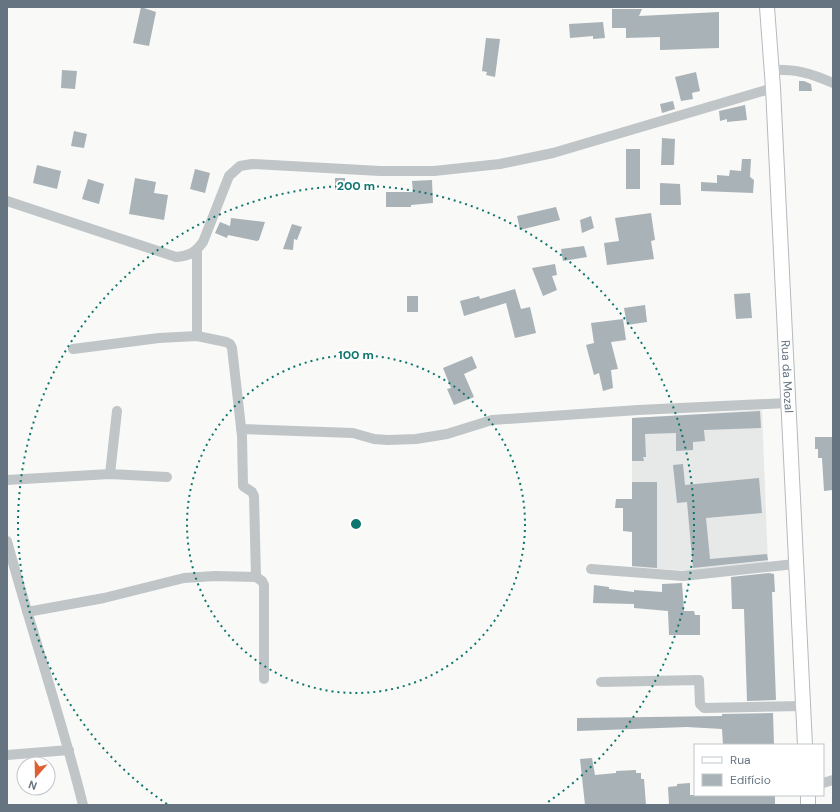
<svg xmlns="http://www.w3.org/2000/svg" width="840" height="812" font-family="'DM Sans',sans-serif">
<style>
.built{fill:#e7e8e8}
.building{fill:#a9b2b7}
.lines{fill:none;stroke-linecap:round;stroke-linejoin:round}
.secondary-casing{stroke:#b5babf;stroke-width:16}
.street{stroke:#c0c5c8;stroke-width:10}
.secondary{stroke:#fff;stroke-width:14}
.ring{fill:none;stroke:#0f766e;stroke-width:2;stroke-dasharray:2 4}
.labels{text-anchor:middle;stroke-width:4;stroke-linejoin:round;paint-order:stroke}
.street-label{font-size:12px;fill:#657480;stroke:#fff}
.centre{fill:#0f766e;stroke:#fff;stroke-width:2}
.ring-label{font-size:12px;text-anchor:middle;font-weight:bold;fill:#0f766e;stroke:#fff;stroke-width:4;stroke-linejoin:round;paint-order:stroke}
</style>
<rect width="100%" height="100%" fill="#f9f9f7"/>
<path class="built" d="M 760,410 L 762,411 L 768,564 L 693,571 L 632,567 L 632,418 Z"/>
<path class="building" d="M 141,7 L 156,12 L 149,46 L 133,43 Z
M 612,9 L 642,9 L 639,16 L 719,12 L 719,48 L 660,50 L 660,37 L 626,38 L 626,28 L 612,28 Z
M 603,22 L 605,38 L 593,39 L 593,36 L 570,38 L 569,24 Z
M 486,38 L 500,39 L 495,77 L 486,75 L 487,72 L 482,71 Z
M 62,70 L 77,71 L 75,89 L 61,88 Z
M 696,72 L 700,91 L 692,93 L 693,99 L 681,101 L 675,77 Z
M 799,81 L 804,81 L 811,84 L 812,91 L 799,91 Z
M 673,101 L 675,109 L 662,113 L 660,104 Z
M 745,105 L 747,120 L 727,122 L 727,119 L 720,121 L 719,111 Z
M 74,131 L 87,134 L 84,148 L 71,146 Z
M 662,138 L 675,139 L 674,165 L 661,165 Z
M 626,149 L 640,149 L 640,189 L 626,189 Z
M 742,159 L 751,159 L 750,177 L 754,180 L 753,193 L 701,191 L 701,182 L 717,183 L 717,175 L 729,176 L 730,170 L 741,171 Z
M 37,165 L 61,171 L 57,189 L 33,183 Z
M 195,169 L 210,173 L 205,193 L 190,189 Z
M 135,178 L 156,182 L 154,193 L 168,195 L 164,220 L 129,214 Z
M 335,178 L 345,178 L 345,190 L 335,190 Z
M 88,179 L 104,184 L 99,204 L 82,199 Z
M 432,180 L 433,203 L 411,205 L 411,207 L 386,207 L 386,192 L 413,192 L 412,181 Z
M 660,183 L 680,184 L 681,205 L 660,205 Z
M 556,207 L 560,220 L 520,230 L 517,216 Z
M 651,213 L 655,240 L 651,241 L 654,259 L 607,265 L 604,243 L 619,241 L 615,218 Z
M 591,216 L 594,228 L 582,233 L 580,220 Z
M 231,218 L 265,222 L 259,240 L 257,241 L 228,235 L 227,238 L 215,233 L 220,222 L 230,226 Z
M 292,224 L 302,227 L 297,240 L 294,239 L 293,250 L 283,249 Z
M 584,246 L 587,257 L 563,261 L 561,249 Z
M 555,264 L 557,275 L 552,276 L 557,290 L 543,296 L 532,268 Z
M 515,289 L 521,309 L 530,307 L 536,333 L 515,338 L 506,303 L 464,316 L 460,301 L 479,296 L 480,299 Z
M 750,293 L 752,318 L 736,319 L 734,294 Z
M 407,296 L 418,296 L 418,312 L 407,312 Z
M 645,305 L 647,322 L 627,325 L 624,308 Z
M 623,319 L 626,340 L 611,342 L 618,369 L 611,370 L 613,388 L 603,391 L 599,373 L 594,375 L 586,345 L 594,343 L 591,323 Z
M 472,356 L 477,368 L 464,374 L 474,397 L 454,405 L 447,389 L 451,388 L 443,368 Z
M 760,411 L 761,428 L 704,430 L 705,441 L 693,442 L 693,450 L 676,451 L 676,433 L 645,434 L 646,457 L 643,457 L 644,461 L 632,461 L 632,418 Z
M 815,437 L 833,437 L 833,490 L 824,491 L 822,458 L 818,458 L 818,449 L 815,449 Z
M 683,464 L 685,485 L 759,478 L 762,513 L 706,518 L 710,559 L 767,554 L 768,560 L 693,568 L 687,502 L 677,503 L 673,465 Z
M 632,482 L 657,482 L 657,568 L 632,566 L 632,532 L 623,531 L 623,508 L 615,508 L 616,499 L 632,499 Z
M 769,573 L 774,574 L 775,592 L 772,592 L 776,700 L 747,701 L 744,609 L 732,609 L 731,577 Z
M 682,583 L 684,611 L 694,611 L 695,615 L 700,615 L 700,635 L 669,635 L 668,611 L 634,608 L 634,604 L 593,603 L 594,585 L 609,587 L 609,589 L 634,592 L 634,590 L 662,592 L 662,584 Z
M 773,713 L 774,745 L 723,745 L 722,729 L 687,727 L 577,731 L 577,718 L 722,716 L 722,714 Z
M 592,758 L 595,775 L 616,773 L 616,771 L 636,770 L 636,773 L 641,773 L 641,779 L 644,779 L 646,805 L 585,805 L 580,759 Z
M 690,783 L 690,795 L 775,795 L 775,805 L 669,805 L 668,787 L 677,786 L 677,784 Z"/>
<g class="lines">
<defs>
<g id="secondary">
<path id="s1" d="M 767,7 L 773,88 L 805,745"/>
<path d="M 808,795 L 808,805"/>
</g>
</defs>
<use href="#secondary" class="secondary-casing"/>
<path class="street" d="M 771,70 C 796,69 810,73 833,83
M 7,201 L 176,257 C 189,256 195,253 203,242 L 229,176 L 240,166 L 252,164 L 380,171 L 434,171 L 500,164 L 553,153 L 773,88
M 197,336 L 226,342 L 230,344 L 232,348 L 242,436 L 243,486 L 252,492 L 254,496 L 256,577
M 73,349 L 159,338 L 197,336 L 197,251
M 241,429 L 353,433 L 374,439 L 388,440 L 416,439 L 447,434 L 492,420 L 638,410 L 788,403
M 110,474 L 167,477
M 7,480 L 110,474 L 117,411
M 7,541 C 31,630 61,716 83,805
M 591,569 L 683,576 L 795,564
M 27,612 L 104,598 L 184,578 L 215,576 L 256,577 L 262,581 L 264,585 L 264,679
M 601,682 L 699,680 L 700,704 L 704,708 L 802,706
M 7,755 L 69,750
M 823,783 L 833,780"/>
<use href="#secondary" class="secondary"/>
</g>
<g class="ring">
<circle cx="356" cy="524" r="169"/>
<path d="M167 804A338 338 0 1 1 545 804"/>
</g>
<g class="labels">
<g class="street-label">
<text dy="4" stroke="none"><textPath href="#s1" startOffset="370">Rua da Mozal</textPath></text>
</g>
</g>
<circle cx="356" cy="524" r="6" class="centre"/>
<g class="ring-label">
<text x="356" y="190">200 m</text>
<text x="356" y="359">100 m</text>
</g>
<rect width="840" height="812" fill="none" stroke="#657480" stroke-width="16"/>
<rect x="694" y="744" width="130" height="52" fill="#ffffff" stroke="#c1c7cc"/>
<rect x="702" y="757" width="20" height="6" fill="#ffffff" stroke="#c1c7cc"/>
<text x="730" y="764" font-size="12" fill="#657480">Rua</text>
<rect x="702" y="774" width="20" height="12" fill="#a9b2b7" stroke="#c1c7cc"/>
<text x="730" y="784" font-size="12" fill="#657480">Edifício</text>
<g transform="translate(36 776) rotate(200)"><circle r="19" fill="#ffffff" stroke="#c1c7cc"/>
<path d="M0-3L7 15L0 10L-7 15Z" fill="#dc6034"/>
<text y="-6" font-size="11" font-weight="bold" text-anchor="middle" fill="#657480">N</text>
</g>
</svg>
